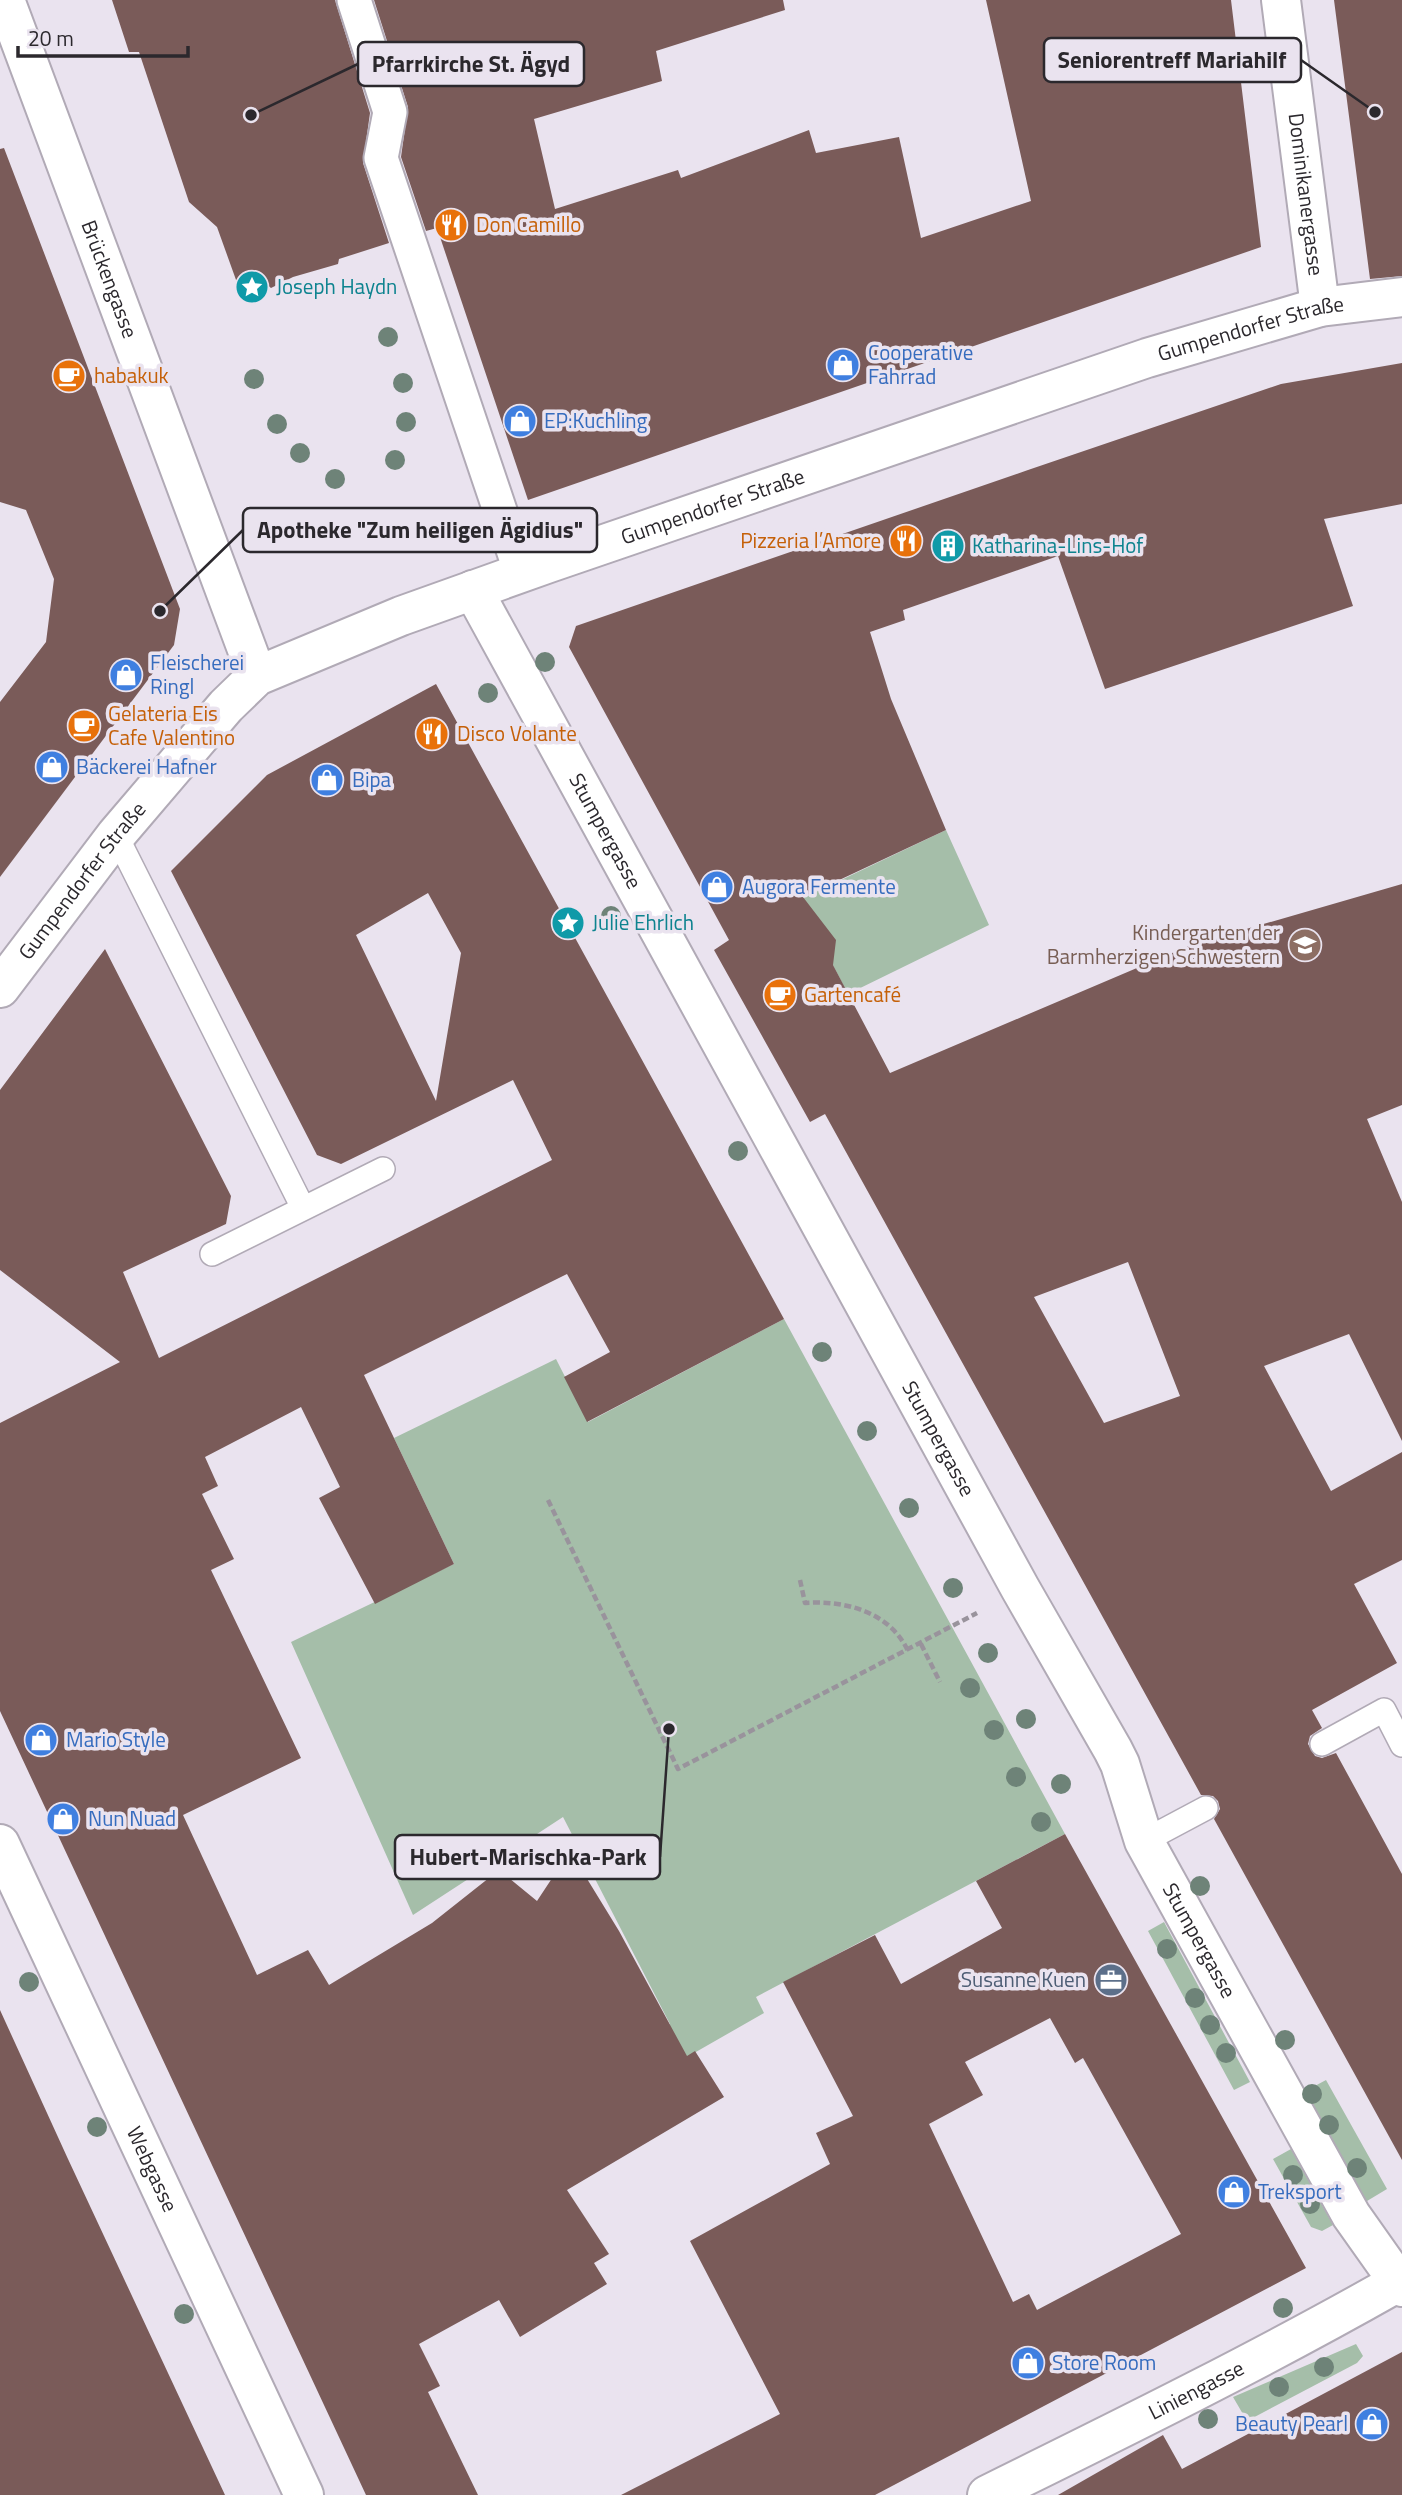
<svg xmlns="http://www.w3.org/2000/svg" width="1402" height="2495" font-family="'Titillium Web',sans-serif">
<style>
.green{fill:#a5bea9}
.building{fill:#7a5b59;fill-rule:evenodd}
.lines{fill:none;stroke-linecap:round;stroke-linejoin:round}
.service-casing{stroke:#b1aab6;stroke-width:26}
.pedestrian-casing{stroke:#b1aab6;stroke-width:37}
.minor-casing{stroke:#b1aab6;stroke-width:42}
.tertiary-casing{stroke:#b1aab6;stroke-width:42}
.path{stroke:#99939c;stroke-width:4.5;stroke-dasharray:7 3.5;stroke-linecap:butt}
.service{stroke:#fff;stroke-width:23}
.pedestrian{stroke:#fff;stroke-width:33}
.minor{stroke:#fff;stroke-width:38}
.tertiary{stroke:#fff;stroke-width:38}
.tree{fill:#6e8378}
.labels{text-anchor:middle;stroke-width:7;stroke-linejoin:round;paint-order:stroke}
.street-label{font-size:21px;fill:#2b282d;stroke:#eae3ef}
.food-label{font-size:21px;fill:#c56008;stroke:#eae3ef;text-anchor:start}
.culture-label{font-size:21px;fill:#0d838f;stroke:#eae3ef;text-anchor:start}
.shop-label{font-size:21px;fill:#366cbe;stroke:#eae3ef;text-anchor:start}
.education-label{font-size:21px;fill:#785e54;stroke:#eae3ef;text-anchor:end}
.service-label{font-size:21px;fill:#4e5e75;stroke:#eae3ef;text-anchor:end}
.leader{fill:none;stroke:#2b282d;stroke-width:2.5}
.callout-dot{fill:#2b282d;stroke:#eae3ef;stroke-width:2.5}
.callout{fill:#eae3ef;stroke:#2b282d;stroke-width:2.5}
.callout-label{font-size:23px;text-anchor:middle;font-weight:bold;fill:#2b282d}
</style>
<rect width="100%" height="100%" fill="#eae3ef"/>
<path class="green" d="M 946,830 L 989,925 L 848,994 L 799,900 Z
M 784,1319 L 1065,1834 L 756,1997 L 764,2013 L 577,2120 L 670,2024 L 563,1817 L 413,1915 L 291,1642 L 454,1564 L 394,1438 L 556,1359 L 588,1422 Z
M 1164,1922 L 1250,2082 L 1234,2090 L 1148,1931 Z
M 1326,2080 L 1387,2189 L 1362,2204 L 1300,2094 Z
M 1291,2149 L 1333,2225 L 1322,2231 L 1311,2227 L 1273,2159 Z
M 1356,2344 L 1363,2356 L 1357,2363 L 1247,2421 L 1233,2397 Z"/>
<path class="building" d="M 112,0 L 335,0 L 370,113 L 363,163 L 389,243 L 339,259 L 338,264 L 293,277 L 271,288 L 265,283 L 240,291 L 217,227 L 189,202 L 139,52 L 129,52 Z
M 374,0 L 783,0 L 785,10 L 656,51 L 662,81 L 534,119 L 555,209 L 678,170 L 681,178 L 809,130 L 816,153 L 899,137 L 921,238 L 1031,201 L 986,0 L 1231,0 L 1261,247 L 528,500 L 437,228 L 426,231 L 401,157 L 408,107 Z
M 1334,0 L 1402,0 L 1402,276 L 1370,279 Z
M 4,148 L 180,609 L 174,645 L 0,877 L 0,702 L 46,642 L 54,579 L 26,510 L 0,502 L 0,149 Z
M 1402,363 L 1402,504 L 1324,519 L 1353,606 L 1105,689 L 1058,556 L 903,610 L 905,620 L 870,632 L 891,699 L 946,830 L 803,897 L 836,940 L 833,965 L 890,1073 L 1191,945 L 1402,884 L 1402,1105 L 1367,1119 L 1402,1202 L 1402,1441 L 1349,1334 L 1264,1366 L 1331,1491 L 1402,1452 L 1402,1560 L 1354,1584 L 1397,1663 L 1312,1710 L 1322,1728 L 1310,1736 L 1308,1744 L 1315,1756 L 1322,1758 L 1336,1753 L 1402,1874 L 1402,2160 L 1214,1819 L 1220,1809 L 1218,1801 L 1213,1796 L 1201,1795 L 825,1114 L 810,1122 L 714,950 L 729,940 L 569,647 L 576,626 L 1028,470 L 1281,384 ZM 1128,1262 L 1180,1396 L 1104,1423 L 1034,1297 Z
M 436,684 L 784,1319 L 587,1422 L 564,1377 L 610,1352 L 567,1274 L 364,1375 L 454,1564 L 375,1604 L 319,1498 L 340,1487 L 301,1407 L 205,1457 L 218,1486 L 202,1494 L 234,1559 L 211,1570 L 301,1758 L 183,1815 L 257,1975 L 308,1950 L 329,1985 L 432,1923 L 499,1870 L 537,1901 L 570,1851 L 619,1931 L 687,2056 L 695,2051 L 724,2097 L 567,2190 L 609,2254 L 594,2263 L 607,2284 L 520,2337 L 499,2300 L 419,2344 L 440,2386 L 428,2392 L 478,2495 L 366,2495 L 0,1711 L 0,1423 L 120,1362 L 0,1270 L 0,1090 L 105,949 L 231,1196 L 226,1224 L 123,1272 L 159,1358 L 552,1160 L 513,1080 L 341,1164 L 317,1155 L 171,871 L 267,775 ZM 428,893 L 461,953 L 436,1101 L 356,935 Z
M 1065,1834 L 1306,2268 L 875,2495 L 621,2495 L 780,2414 L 690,2241 L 830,2164 L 816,2133 L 853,2116 L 783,1982 L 875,1935 L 901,1984 L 1002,1928 L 976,1881 ZM 1050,2018 L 1075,2063 L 1083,2058 L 1181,2234 L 1037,2310 L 1029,2294 L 1013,2302 L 929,2124 L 983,2095 L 965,2062 Z
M 0,2010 L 68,2159 L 225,2495 L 0,2495 Z
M 1402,2352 L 1402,2495 L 1058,2495 L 1163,2435 L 1182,2469 Z"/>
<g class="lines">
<defs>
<path id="service" d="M 116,835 L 303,1208
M 212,1254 L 383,1169
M 1322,1744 L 1384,1710 L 1402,1745
M 1144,1841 L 1206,1808"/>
<path id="pedestrian" d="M 354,0 L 390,112 L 381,158 L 521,573"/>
<g id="minor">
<path id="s1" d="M 5,0 L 257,676"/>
<path id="s2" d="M 1281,0 L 1320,307"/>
<path id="s3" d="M 473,590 L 1020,1588 L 1113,1750 L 1120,1764 L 1144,1841 L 1351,2215 L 1402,2287"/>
<path id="s4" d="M 0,1844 L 304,2495"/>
<path id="s5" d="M 987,2495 C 1127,2426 1267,2357 1402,2280"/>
</g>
<g id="tertiary">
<path id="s6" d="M 0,988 L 116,835 L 226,706 L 257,676 L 401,616 L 549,563 L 1147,358 L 1320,307 L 1402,297"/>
</g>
</defs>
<use href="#service" class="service-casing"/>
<use href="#pedestrian" class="pedestrian-casing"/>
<use href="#minor" class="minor-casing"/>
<use href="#tertiary" class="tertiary-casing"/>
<path class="path" d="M 548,1500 L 678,1769 L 977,1613
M 800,1580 L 805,1603 C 845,1600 890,1612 908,1651
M 921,1644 L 940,1682"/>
<use href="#service" class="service"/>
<use href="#pedestrian" class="pedestrian"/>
<use href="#minor" class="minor"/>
<use href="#tertiary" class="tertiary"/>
</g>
<g class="tree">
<circle cx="388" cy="337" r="10"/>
<circle cx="254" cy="379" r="10"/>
<circle cx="403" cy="383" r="10"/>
<circle cx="406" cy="422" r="10"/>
<circle cx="277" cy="424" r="10"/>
<circle cx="300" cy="453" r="10"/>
<circle cx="395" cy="460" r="10"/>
<circle cx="335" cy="479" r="10"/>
<circle cx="545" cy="662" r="10"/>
<circle cx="488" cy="693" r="10"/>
<circle cx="611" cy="916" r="10"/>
<circle cx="738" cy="1151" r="10"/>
<circle cx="822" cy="1352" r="10"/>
<circle cx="867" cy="1431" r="10"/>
<circle cx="909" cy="1508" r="10"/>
<circle cx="953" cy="1588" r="10"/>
<circle cx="988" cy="1653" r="10"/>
<circle cx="970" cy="1688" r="10"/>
<circle cx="1026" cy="1719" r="10"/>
<circle cx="994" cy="1730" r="10"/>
<circle cx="1016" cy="1777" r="10"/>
<circle cx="1061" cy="1784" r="10"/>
<circle cx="1041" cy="1822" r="10"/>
<circle cx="1200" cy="1886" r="10"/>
<circle cx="1167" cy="1949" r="10"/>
<circle cx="29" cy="1982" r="10"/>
<circle cx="1195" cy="1998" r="10"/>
<circle cx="1210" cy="2025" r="10"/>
<circle cx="1285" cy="2040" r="10"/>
<circle cx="1226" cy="2053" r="10"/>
<circle cx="1312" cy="2094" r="10"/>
<circle cx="1329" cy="2125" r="10"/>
<circle cx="97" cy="2127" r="10"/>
<circle cx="1357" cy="2168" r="10"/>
<circle cx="1293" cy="2175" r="10"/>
<circle cx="1310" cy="2204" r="10"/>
<circle cx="1283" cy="2308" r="10"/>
<circle cx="184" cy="2314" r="10"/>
<circle cx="1324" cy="2367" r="10"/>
<circle cx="1279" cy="2387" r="10"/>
<circle cx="1208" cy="2419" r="10"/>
</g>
<defs>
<symbol id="restaurant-disc" viewBox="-11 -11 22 22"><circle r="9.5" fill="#e8710a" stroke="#eae3ef"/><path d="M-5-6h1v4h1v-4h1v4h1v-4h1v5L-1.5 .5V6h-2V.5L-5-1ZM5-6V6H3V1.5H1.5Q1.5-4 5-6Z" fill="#fff"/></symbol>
<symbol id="sight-disc" viewBox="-11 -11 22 22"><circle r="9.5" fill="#0f9aa8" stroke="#eae3ef"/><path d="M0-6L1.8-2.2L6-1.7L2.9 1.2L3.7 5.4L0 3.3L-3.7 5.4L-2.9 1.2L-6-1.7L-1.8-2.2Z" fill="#fff"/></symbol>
<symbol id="shop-disc" viewBox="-11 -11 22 22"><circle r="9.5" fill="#3f7fe0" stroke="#eae3ef"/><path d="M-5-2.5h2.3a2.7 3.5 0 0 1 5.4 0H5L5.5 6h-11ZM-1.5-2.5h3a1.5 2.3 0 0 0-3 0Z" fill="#fff"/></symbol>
<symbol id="cafe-disc" viewBox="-11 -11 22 22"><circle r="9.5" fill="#e8710a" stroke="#eae3ef"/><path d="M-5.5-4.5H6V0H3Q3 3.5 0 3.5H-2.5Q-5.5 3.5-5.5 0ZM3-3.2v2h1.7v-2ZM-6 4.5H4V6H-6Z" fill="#fff"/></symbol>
<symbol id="building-disc" viewBox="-11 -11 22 22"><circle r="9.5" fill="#0f9aa8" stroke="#eae3ef"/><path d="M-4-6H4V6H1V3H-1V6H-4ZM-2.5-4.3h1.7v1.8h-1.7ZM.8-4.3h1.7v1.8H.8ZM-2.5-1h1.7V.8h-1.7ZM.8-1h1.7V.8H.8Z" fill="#fff"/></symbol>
<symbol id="school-disc" viewBox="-11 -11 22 22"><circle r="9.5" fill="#8d6e63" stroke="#eae3ef"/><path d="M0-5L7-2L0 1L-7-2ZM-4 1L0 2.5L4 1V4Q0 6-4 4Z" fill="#fff"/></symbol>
<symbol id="office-disc" viewBox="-11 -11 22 22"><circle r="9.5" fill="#5c6f8a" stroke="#eae3ef"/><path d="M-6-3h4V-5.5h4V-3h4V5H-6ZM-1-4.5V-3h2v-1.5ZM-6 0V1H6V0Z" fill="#fff"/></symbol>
</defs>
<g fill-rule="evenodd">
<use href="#restaurant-disc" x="432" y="206" width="38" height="38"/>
<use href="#sight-disc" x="233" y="268" width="38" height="38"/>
<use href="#shop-disc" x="824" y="346" width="38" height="38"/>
<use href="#cafe-disc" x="50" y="357" width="38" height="38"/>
<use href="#shop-disc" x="501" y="402" width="38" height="38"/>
<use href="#restaurant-disc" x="887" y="522" width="38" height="38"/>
<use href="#building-disc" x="929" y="527" width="38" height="38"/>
<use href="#shop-disc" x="107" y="656" width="38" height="38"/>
<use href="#cafe-disc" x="65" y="707" width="38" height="38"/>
<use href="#restaurant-disc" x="413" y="715" width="38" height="38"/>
<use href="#shop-disc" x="33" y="748" width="38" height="38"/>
<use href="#shop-disc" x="308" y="761" width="38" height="38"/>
<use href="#shop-disc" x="698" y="868" width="38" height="38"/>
<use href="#sight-disc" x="549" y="904" width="38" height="38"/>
<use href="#school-disc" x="1286" y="926" width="38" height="38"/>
<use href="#cafe-disc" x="761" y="976" width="38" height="38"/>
<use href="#shop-disc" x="22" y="1721" width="38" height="38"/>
<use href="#shop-disc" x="44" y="1800" width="38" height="38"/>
<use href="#office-disc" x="1092" y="1961" width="38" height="38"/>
<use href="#shop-disc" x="1215" y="2173" width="38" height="38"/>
<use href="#shop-disc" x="1009" y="2344" width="38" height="38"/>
<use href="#shop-disc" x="1353" y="2405" width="38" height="38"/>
</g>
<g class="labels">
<g class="street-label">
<text dy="7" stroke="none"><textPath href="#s2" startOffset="196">Dominikanergasse</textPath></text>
<text dy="7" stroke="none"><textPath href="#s1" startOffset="298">Brückengasse</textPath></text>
<text dy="7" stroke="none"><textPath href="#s6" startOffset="1458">Gumpendorfer Straße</textPath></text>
<text dy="7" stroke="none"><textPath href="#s6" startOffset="891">Gumpendorfer Straße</textPath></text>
<text dy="7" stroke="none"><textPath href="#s3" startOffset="275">Stumpergasse</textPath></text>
<text dy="7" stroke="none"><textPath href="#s6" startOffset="135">Gumpendorfer Straße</textPath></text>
<text dy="7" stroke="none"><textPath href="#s3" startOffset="968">Stumpergasse</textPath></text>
<text dy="7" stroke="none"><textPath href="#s3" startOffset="1535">Stumpergasse</textPath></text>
<text dy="7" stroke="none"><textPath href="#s4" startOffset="359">Webgasse</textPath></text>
<text dy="7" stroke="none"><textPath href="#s5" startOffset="234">Liniengasse</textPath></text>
</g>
<g class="food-label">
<text x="476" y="232">Don Camillo</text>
<text x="94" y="383">habakuk</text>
<text x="881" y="548" text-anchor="end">Pizzeria l’Amore</text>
<text x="108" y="721">Gelateria Eis<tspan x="108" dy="24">Cafe Valentino</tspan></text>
<text x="457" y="741">Disco Volante</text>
<text x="804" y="1002">Gartencafé</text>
</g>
<g class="culture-label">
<text x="276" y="294">Joseph Haydn</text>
<text x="972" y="553">Katharina-Lins-Hof</text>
<text x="592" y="930">Julie Ehrlich</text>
</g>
<g class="shop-label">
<text x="868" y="360">Cooperative<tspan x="868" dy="24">Fahrrad</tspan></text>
<text x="544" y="428">EP:Kuchling</text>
<text x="150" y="670">Fleischerei<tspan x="150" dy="24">Ringl</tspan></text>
<text x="76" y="774">Bäckerei Hafner</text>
<text x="352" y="787">Bipa</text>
<text x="742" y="894">Augora Fermente</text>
<text x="66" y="1747">Mario Style</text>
<text x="88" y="1826">Nun Nuad</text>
<text x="1258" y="2199">Treksport</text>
<text x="1052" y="2370">Store Room</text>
<text x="1348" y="2431" text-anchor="end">Beauty Pearl</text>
</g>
<g class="education-label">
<text x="1280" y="940">Kindergarten der<tspan x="1280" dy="24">Barmherzigen Schwestern</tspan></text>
</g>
<g class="service-label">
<text x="1086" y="1987">Susanne Kuen</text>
</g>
</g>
<path class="leader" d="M1375 112L1301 60M251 115L358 64M160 611L243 530M669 1729L660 1857"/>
<g class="callout-dot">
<circle cx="1375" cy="112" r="7"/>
<circle cx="251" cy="115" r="7"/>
<circle cx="160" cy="611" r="7"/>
<circle cx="669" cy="1729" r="7"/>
</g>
<g class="callout">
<rect x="1044" y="38" width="257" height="44" rx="7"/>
<rect x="358" y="42" width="226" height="44" rx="7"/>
<rect x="243" y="508" width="354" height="44" rx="7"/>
<rect x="395" y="1835" width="265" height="44" rx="7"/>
</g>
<g class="callout-label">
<text x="1172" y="68">Seniorentreff Mariahilf</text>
<text x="471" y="72">Pfarrkirche St. Ägyd</text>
<text x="420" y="538">Apotheke "Zum heiligen Ägidius"</text>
<text x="528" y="1865">Hubert-Marischka-Park</text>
</g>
<path d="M18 46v10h170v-10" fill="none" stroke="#2b282d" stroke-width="3.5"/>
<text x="28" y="46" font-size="21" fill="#2b282d" stroke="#eae3ef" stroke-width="5" paint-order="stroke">20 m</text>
</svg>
